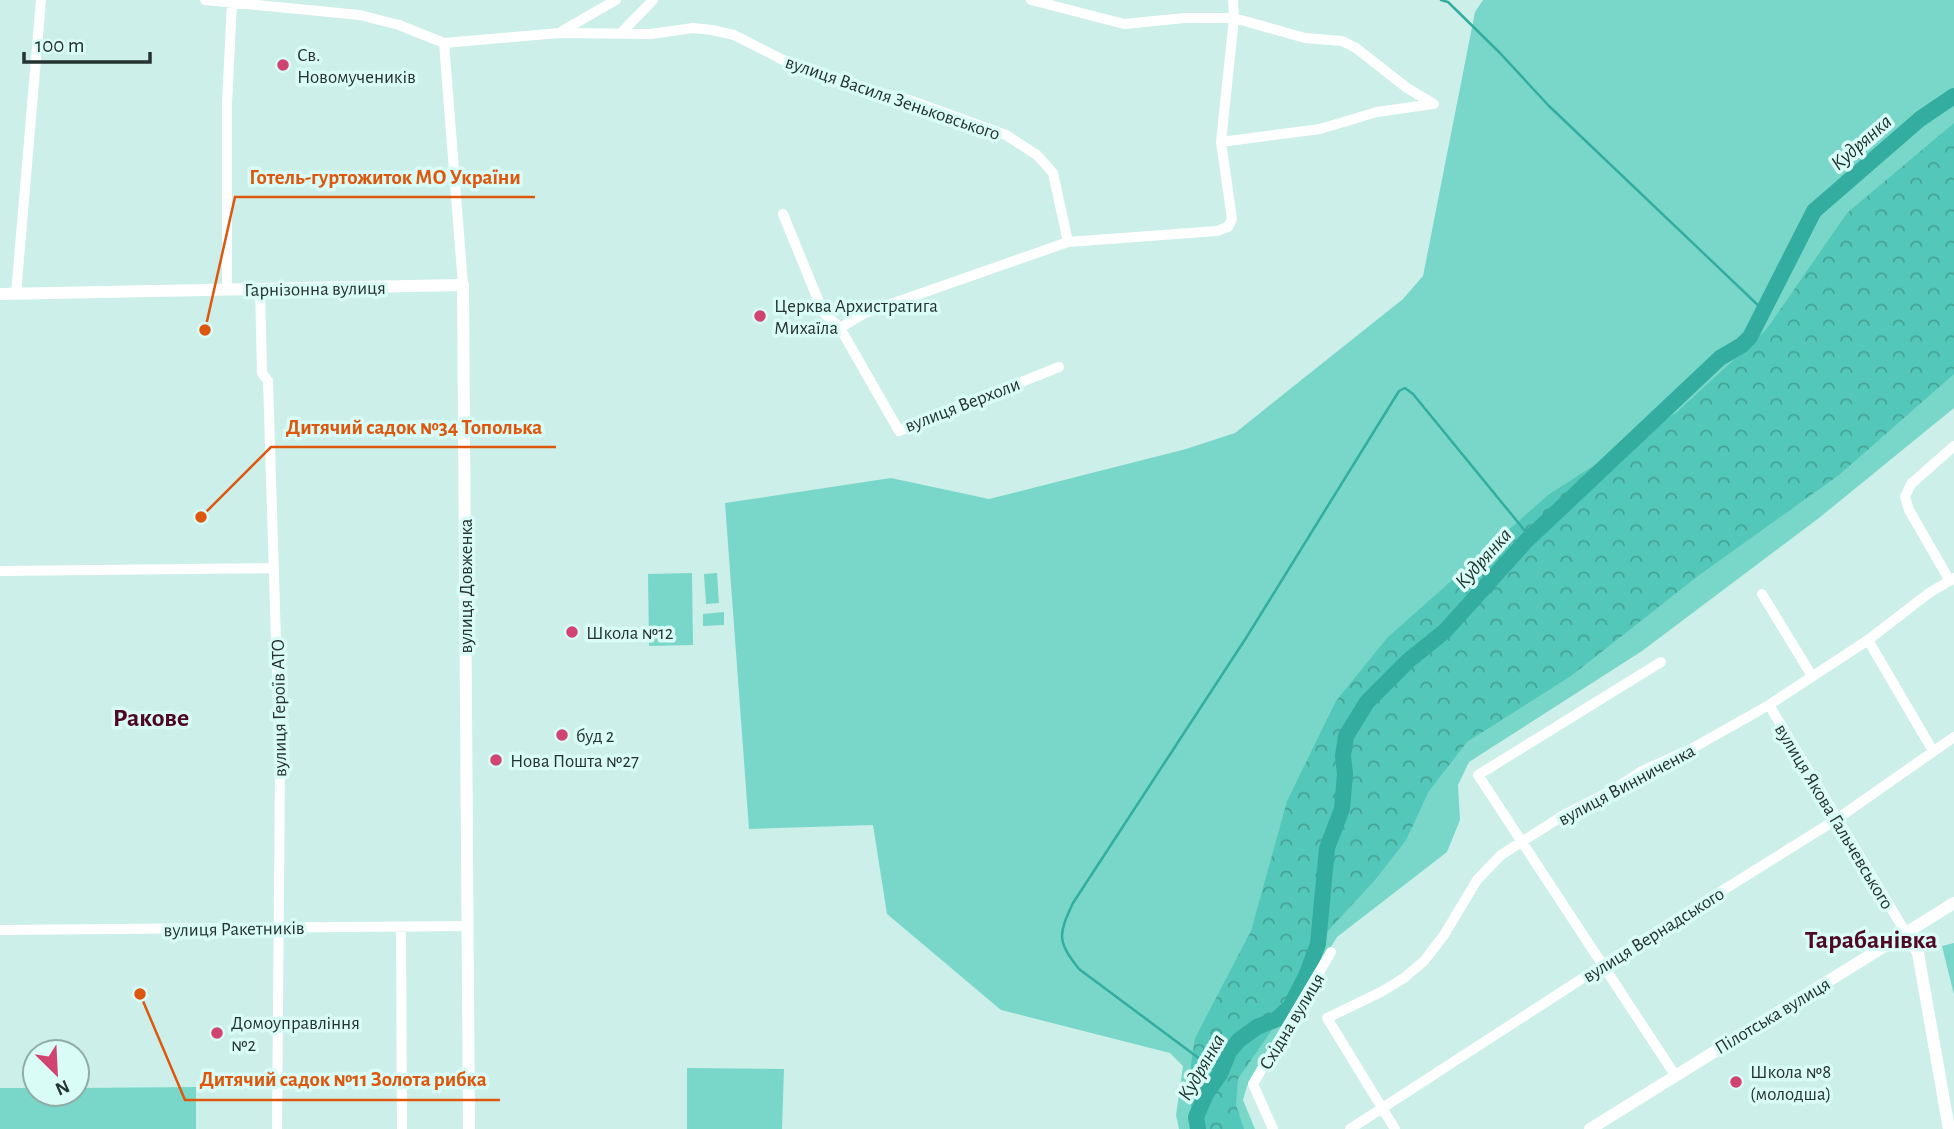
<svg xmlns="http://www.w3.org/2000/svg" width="1954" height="1129" font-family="'Alegreya Sans',sans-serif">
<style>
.green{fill:#79d7ca}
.forest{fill:url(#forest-crowns)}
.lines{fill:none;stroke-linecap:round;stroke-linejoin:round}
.stream{stroke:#32ad9f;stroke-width:2.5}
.river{stroke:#32ad9f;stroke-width:16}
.minor{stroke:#fff;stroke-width:10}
.tertiary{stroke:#fff;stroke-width:12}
.poi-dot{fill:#d14472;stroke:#d9fcf6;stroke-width:2.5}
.labels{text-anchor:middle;stroke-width:7;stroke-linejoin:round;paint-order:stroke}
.poi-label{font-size:19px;fill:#253330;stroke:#d9fcf6;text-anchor:start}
.street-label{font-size:19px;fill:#253330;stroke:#d9fcf6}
.water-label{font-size:21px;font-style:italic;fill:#1c302d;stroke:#d9fcf6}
.district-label{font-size:26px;font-weight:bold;fill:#4e0a24;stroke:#d9fcf6}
.leader{fill:none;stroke:#de570e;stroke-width:2.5}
.callout-dot{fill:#de570e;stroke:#d9fcf6;stroke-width:2.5}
.callout-label{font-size:21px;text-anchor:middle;font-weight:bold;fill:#de570e;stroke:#d9fcf6;stroke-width:7;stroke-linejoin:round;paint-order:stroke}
</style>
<defs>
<pattern id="forest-crowns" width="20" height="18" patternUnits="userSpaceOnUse" patternTransform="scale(1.75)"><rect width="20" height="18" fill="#53c7b9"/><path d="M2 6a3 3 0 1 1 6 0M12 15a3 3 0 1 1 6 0" fill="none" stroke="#45a297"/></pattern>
</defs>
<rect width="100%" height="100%" fill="#ccefe9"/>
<path class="green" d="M 1483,0 L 1954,0 L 1954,408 L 1819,518 L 1642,651 L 1469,762 L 1458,785 L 1460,820 L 1447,852 L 1337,937 L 1247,1086 L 1243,1100 L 1255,1129 L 1179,1129 L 1176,1115 L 1183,1066 L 1170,1053 L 1001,1010 L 887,914 L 873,825 L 749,829 L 725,503 L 891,478 L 989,499 L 1186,449 L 1235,433 L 1403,299 L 1423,276 L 1475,12 Z
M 692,573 L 693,645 L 649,646 L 648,574 Z
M 717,573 L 719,603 L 706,604 L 704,574 Z
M 724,612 L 724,625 L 703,626 L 703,614 Z
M 1954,943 L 1954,995 L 1942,946 Z
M 687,1068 L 784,1069 L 782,1129 L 687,1129 Z
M 196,1087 L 196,1129 L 0,1129 L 0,1088 L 35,1088 L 35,1094 L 77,1094 L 77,1088 Z"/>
<path class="forest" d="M 1954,123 L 1954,374 L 1839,475 L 1698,576 L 1571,676 L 1467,742 L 1429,791 L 1406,840 L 1375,880 L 1326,933 L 1276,1024 L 1238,1079 L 1236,1105 L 1244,1129 L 1194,1129 L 1190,1098 L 1191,1064 L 1195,1038 L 1251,931 L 1287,801 L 1336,701 L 1387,638 L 1548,495 L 1677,412 L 1766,330 L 1847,213 Z"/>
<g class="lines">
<path class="stream" d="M 1441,0 L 1448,2 L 1500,53 L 1548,105 L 1762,309
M 1220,1074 L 1079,969 C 1057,941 1058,935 1073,903 L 1246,638 L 1399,391 L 1405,388 L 1413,394 L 1530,537"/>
<path class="river" d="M 1198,1129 L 1196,1117 L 1206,1094 L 1220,1074 L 1229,1052 L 1239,1040 L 1257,1027 L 1277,1019 L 1290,1007 L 1306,976 L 1318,944 L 1327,848 L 1342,809 L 1345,774 L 1343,756 L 1346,736 L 1367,702 L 1408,661 L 1445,631 L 1526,541 L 1720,358 L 1742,345 L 1750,337 L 1814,211 L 1920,119 L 1954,96"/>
<path class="minor" d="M 205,0 L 360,15 L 399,25 L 444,43 L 559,33 L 651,34 L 693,28 L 712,30 L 734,35 L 793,65 L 826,77 L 865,89 L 909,100 L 1006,135 L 1037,155 L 1053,173 L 1068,242 L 1217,231 L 1228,227 L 1232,219 L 1221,142 L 1234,18 L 1233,0
M 1031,0 L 1124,24 L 1185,18 L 1234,18 L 1305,38 L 1342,41 L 1356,48 L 1407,88 L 1434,104
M 562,31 L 616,0
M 622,32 L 653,0
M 444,43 L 463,285
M 1221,142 L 1320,129 L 1377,112 L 1433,104
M 783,214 L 823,312 L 840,328 L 899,431 L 1059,367
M 227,289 L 227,104 L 232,3
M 260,289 L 262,373 L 268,381 L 280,770 L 277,1129
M 16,294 L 41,0
M 840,328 L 865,313 L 1068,242
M 0,571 L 274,568
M 1950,581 L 1909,510 L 1905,497 L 1911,484 L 1954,446
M 1762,594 L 1812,676
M 1868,640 L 1933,751
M 1661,662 L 1478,775 L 1675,1075
M 1769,705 L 1906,933
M 401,927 L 402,1129
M 0,930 L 467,926
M 1273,1129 L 1253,1084 L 1331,952
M 1350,1129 L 1603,965 L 1837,819 L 1954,737
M 1395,1129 L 1327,1018 L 1381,992 L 1404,978 L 1424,961 L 1444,935 L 1477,880 L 1501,855 L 1564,815 L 1613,790 L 1642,771 L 1691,749 L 1769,705 L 1868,640 L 1929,593 L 1954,578"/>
<path class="tertiary" d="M 0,294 L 463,285 L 469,1129
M 1906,933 L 1918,953 L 1949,1129
M 1590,1129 L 1954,903"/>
</g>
<g class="poi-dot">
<circle cx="283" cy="65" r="7"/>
<circle cx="760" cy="316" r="7"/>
<circle cx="572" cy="632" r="7"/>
<circle cx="562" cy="735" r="7"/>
<circle cx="496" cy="760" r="7"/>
<circle cx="217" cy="1033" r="7"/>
<circle cx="1736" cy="1082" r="7"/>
</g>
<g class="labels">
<g class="poi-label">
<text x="297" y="61">Св.<tspan x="297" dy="22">Новомучеників</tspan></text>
<text x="774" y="312">Церква Архистратига<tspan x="774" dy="22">Михаїла</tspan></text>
<text x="586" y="639">Школа №12</text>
<text x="576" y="742">буд 2</text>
<text x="510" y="767">Нова Пошта №27</text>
<text x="231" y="1029">Домоуправління<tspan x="231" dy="22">№2</tspan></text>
<text x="1750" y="1078">Школа №8<tspan x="1750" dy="22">(молодша)</tspan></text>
</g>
<g class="street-label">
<text transform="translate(893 97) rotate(19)" y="7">вулиця Василя Зеньковського</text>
<text transform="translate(315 288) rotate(-1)" y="7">Гарнізонна вулиця</text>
<text transform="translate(962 404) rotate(-21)" y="7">вулиця Верхоли</text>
<text transform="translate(465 586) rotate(-90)" y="7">вулиця Довженка</text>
<text transform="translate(278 708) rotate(-91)" y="7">вулиця Героїв АТО</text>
<text transform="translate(1626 784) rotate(-28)" y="7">вулиця Винниченка</text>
<text transform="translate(1835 816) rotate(59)" y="7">вулиця Якова Гальчевського</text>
<text transform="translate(234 928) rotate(-1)" y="7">вулиця Ракетників</text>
<text transform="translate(1653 934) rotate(-32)" y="7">вулиця Вернадського</text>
<text transform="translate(1772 1015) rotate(-31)" y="7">Пілотська вулиця</text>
<text transform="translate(1291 1021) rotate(-59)" y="7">Східна вулиця</text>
</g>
<g class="water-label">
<text transform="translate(1861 142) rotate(-41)" y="7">Кудрянка</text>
<text transform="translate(1483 558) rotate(-48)" y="7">Кудрянка</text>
<text transform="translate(1201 1067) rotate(-60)" y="7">Кудрянка</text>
</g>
<g class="district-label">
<text x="151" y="726">Ракове</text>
<text x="1871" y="948">Тарабанівка</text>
</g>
</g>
<path class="leader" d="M205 330L235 197H535M201 517L271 447H556M140 994L185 1100H500"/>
<g class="callout-dot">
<circle cx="205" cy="330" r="7"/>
<circle cx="201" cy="517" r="7"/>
<circle cx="140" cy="994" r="7"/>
</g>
<g class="callout-label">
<text x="385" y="184">Готель-гуртожиток МО України</text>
<text x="414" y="434">Дитячий садок №34 Тополька</text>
<text x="343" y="1086">Дитячий садок №11 Золота рибка</text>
</g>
<g transform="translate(56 1073) rotate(156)"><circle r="33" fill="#d9fcf6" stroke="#91aca7" stroke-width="2"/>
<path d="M0-5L12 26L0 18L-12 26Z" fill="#d14472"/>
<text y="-10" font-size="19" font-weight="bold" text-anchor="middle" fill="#253330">N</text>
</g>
<path d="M24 52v10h126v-10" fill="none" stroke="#253330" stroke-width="3.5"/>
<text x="35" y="52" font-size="21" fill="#253330" stroke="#d9fcf6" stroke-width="5" paint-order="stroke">100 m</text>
</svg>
